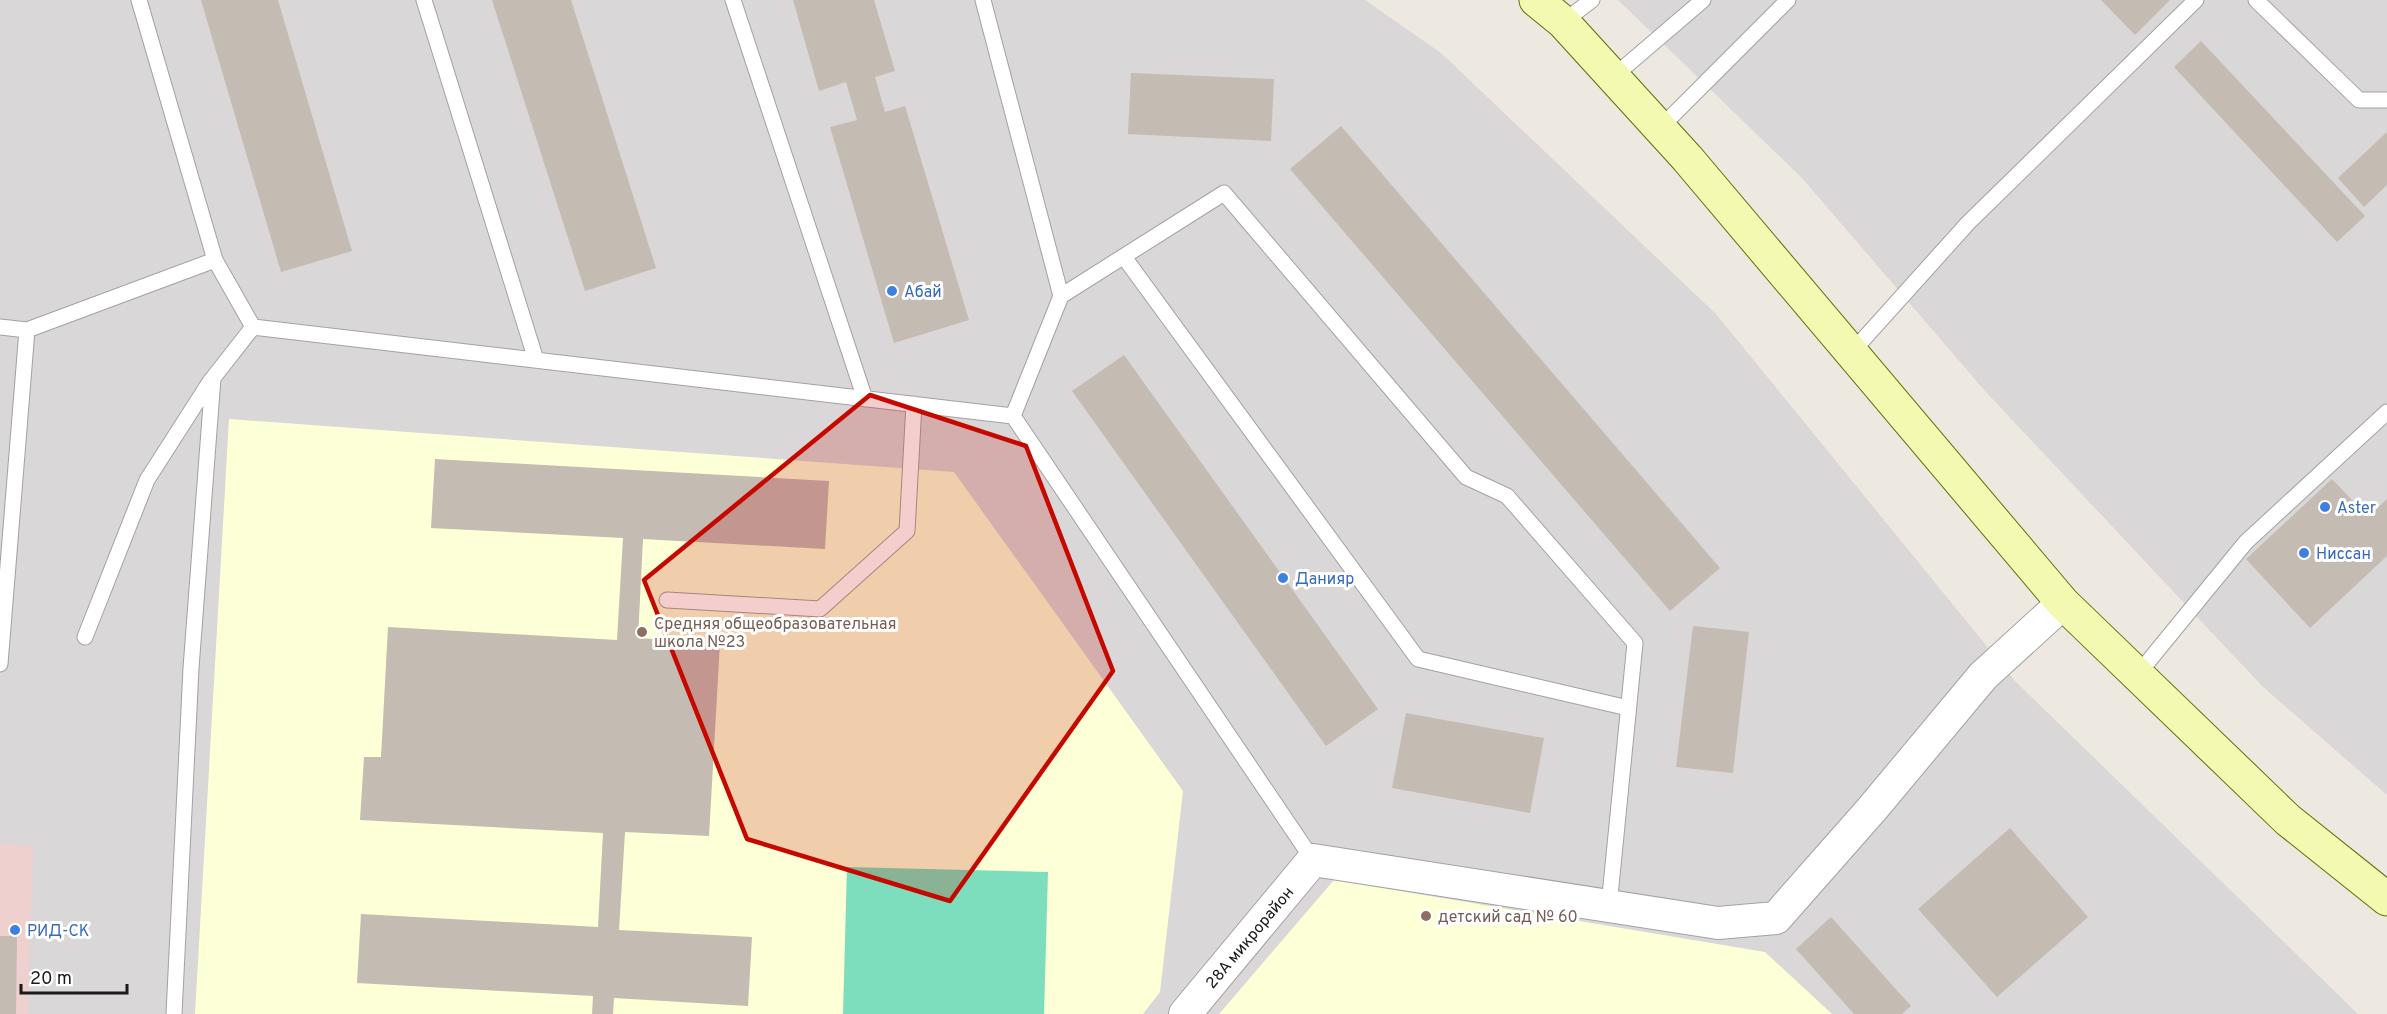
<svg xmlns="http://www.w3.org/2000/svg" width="2387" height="1014" font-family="Overpass,sans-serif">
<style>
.residential{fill:#d9d7d7}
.commercial{fill:#eed0ce}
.education{fill:#fdffd6}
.pitch{fill:#7cdebc}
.building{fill:#c4bbb3}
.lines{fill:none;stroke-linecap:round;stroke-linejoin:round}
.service-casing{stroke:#a2a2a2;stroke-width:17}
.minor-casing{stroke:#a2a2a2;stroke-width:34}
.secondary-casing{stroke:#5f6f04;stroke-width:35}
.service{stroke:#fff;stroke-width:15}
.minor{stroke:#fff;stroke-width:32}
.secondary{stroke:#f3f9b1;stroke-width:33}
.marked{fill:#c50800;fill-opacity:0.2;stroke:#c50800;stroke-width:4.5;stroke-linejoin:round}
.shop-dot{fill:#3f7fe0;stroke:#fff;stroke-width:2}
.education-dot{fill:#8d6e63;stroke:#fff;stroke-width:2}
.labels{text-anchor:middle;stroke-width:6;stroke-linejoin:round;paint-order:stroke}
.shop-label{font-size:16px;fill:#366cbe;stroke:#fff;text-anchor:start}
.education-label{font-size:16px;fill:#785e54;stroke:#fff;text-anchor:start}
.street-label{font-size:16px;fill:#1b1b1b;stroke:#fff}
</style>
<rect width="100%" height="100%" fill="#ede9e0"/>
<path class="residential" d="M 0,0 L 1365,0 L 1441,53 L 1716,314 L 2016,682 L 2358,1014 L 0,1014 Z
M 1618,0 L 2387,0 L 2387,795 L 2262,686 L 1985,391 L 1802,178 Z"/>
<path class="commercial" d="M 0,844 L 33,846 L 28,1014 L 0,1014 Z"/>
<path class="education" d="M 229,419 L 954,472 L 1183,791 L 1160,992 L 1143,1014 L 195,1014 Z
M 1334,880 L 1765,952 L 1832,1014 L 1219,1014 Z"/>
<path class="pitch" d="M 847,867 L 1048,872 L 1044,1014 L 843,1014 Z"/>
<path class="building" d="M 201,0 L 278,0 L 352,251 L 281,272 Z
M 492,0 L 571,0 L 656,268 L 585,291 Z
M 793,0 L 874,0 L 895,71 L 875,77 L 885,112 L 905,106 L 969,320 L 894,343 L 830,127 L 857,120 L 846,82 L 819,91 Z
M 2101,0 L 2170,0 L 2135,35 Z
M 2201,41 L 2365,216 L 2337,242 L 2174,67 Z
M 1131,73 L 1274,79 L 1271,141 L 1128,134 Z
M 1341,126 L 1720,568 L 1670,611 L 1290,169 Z
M 2387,132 L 2387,185 L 2364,207 L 2338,178 Z
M 1124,355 L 1378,709 L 1326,746 L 1072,391 Z
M 435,459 L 829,481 L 825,549 L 643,539 L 638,638 L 720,643 L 709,836 L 625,832 L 619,930 L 752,937 L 748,1006 L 614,998 L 613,1014 L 592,1014 L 593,996 L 357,983 L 361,914 L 598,927 L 603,833 L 360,820 L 364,757 L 381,757 L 388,627 L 617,640 L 623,538 L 431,528 Z
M 2332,479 L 2368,517 L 2387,499 L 2387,556 L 2310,628 L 2246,559 Z
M 1693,626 L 1749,632 L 1733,773 L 1676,767 Z
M 1406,713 L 1544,738 L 1530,813 L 1392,788 Z
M 2010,828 L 2088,917 L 1997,997 L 1918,909 Z
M 1831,917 L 1911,1006 L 1902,1014 L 1854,1014 L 1796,949 Z
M 0,936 L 17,936 L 16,1014 L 0,1014 Z"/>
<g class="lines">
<defs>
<path id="service" d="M 139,0 L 215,260 L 253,327 L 1013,416 L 1313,860
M 424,0 L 536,360
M 733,0 L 865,399
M 983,0 L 1061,296
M 2256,0 L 2359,100 L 2387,100
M 1563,22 L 1592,0
M 1613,77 L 1703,0
M 1660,128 L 1788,0
M 1124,257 L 1418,659 L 1628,708
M 0,327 L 27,330
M 1852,352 L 1968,223 L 2196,0
M 1013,416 L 1061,296 L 1224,193 L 1466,477 L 1507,496 L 1635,643 L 1609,906
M 667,600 L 820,609 L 907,531 L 914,404
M 85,637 L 147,480 L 211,380
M 0,664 L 27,330 L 215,260
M 2138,674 L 2246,542 L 2387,412
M 174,1014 L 191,668 L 213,378 L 253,327"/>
<path id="minor" d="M 1185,1014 L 1313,860 L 1718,923 L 1776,918 L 1872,809 L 1983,676 L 2063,603"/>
<path id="secondary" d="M 1536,0 L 1563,22 L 1687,158 L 2063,603 L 2288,820 L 2387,899"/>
</defs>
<use href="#service" class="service-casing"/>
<use href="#minor" class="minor-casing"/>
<use href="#secondary" class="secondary-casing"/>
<use href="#service" class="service"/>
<use href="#minor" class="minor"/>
<use href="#secondary" class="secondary"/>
</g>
<path class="marked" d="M 870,395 L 1026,446 L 1113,671 L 950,901 L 747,839 L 644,580 Z"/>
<g class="shop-dot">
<circle cx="892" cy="291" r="6"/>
<circle cx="2325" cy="507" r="6"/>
<circle cx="2304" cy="553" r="6"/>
<circle cx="1283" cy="578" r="6"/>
<circle cx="15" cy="930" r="6"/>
</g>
<g class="education-dot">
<circle cx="642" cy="632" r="6"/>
<circle cx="1426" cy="916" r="6"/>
</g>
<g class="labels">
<g class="shop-label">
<text x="904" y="297">Абай</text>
<text x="2337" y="513">Aster</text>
<text x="2316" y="559">Ниссан</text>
<text x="1295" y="584">Данияр</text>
<text x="27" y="936">РИД-СК</text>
</g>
<g class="education-label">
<text x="654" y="629">Средняя общеобразовательная<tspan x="654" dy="18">школа №23</tspan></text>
<text x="1438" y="922">детский сад № 60</text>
</g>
<g class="street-label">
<text transform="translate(1249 937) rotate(-50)" y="6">28А микрорайон</text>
</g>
</g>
<path d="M21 984v9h106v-9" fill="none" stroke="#1b1b1b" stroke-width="3"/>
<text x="30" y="984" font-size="18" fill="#1b1b1b" stroke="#ffffff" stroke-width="4.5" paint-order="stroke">20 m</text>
</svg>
